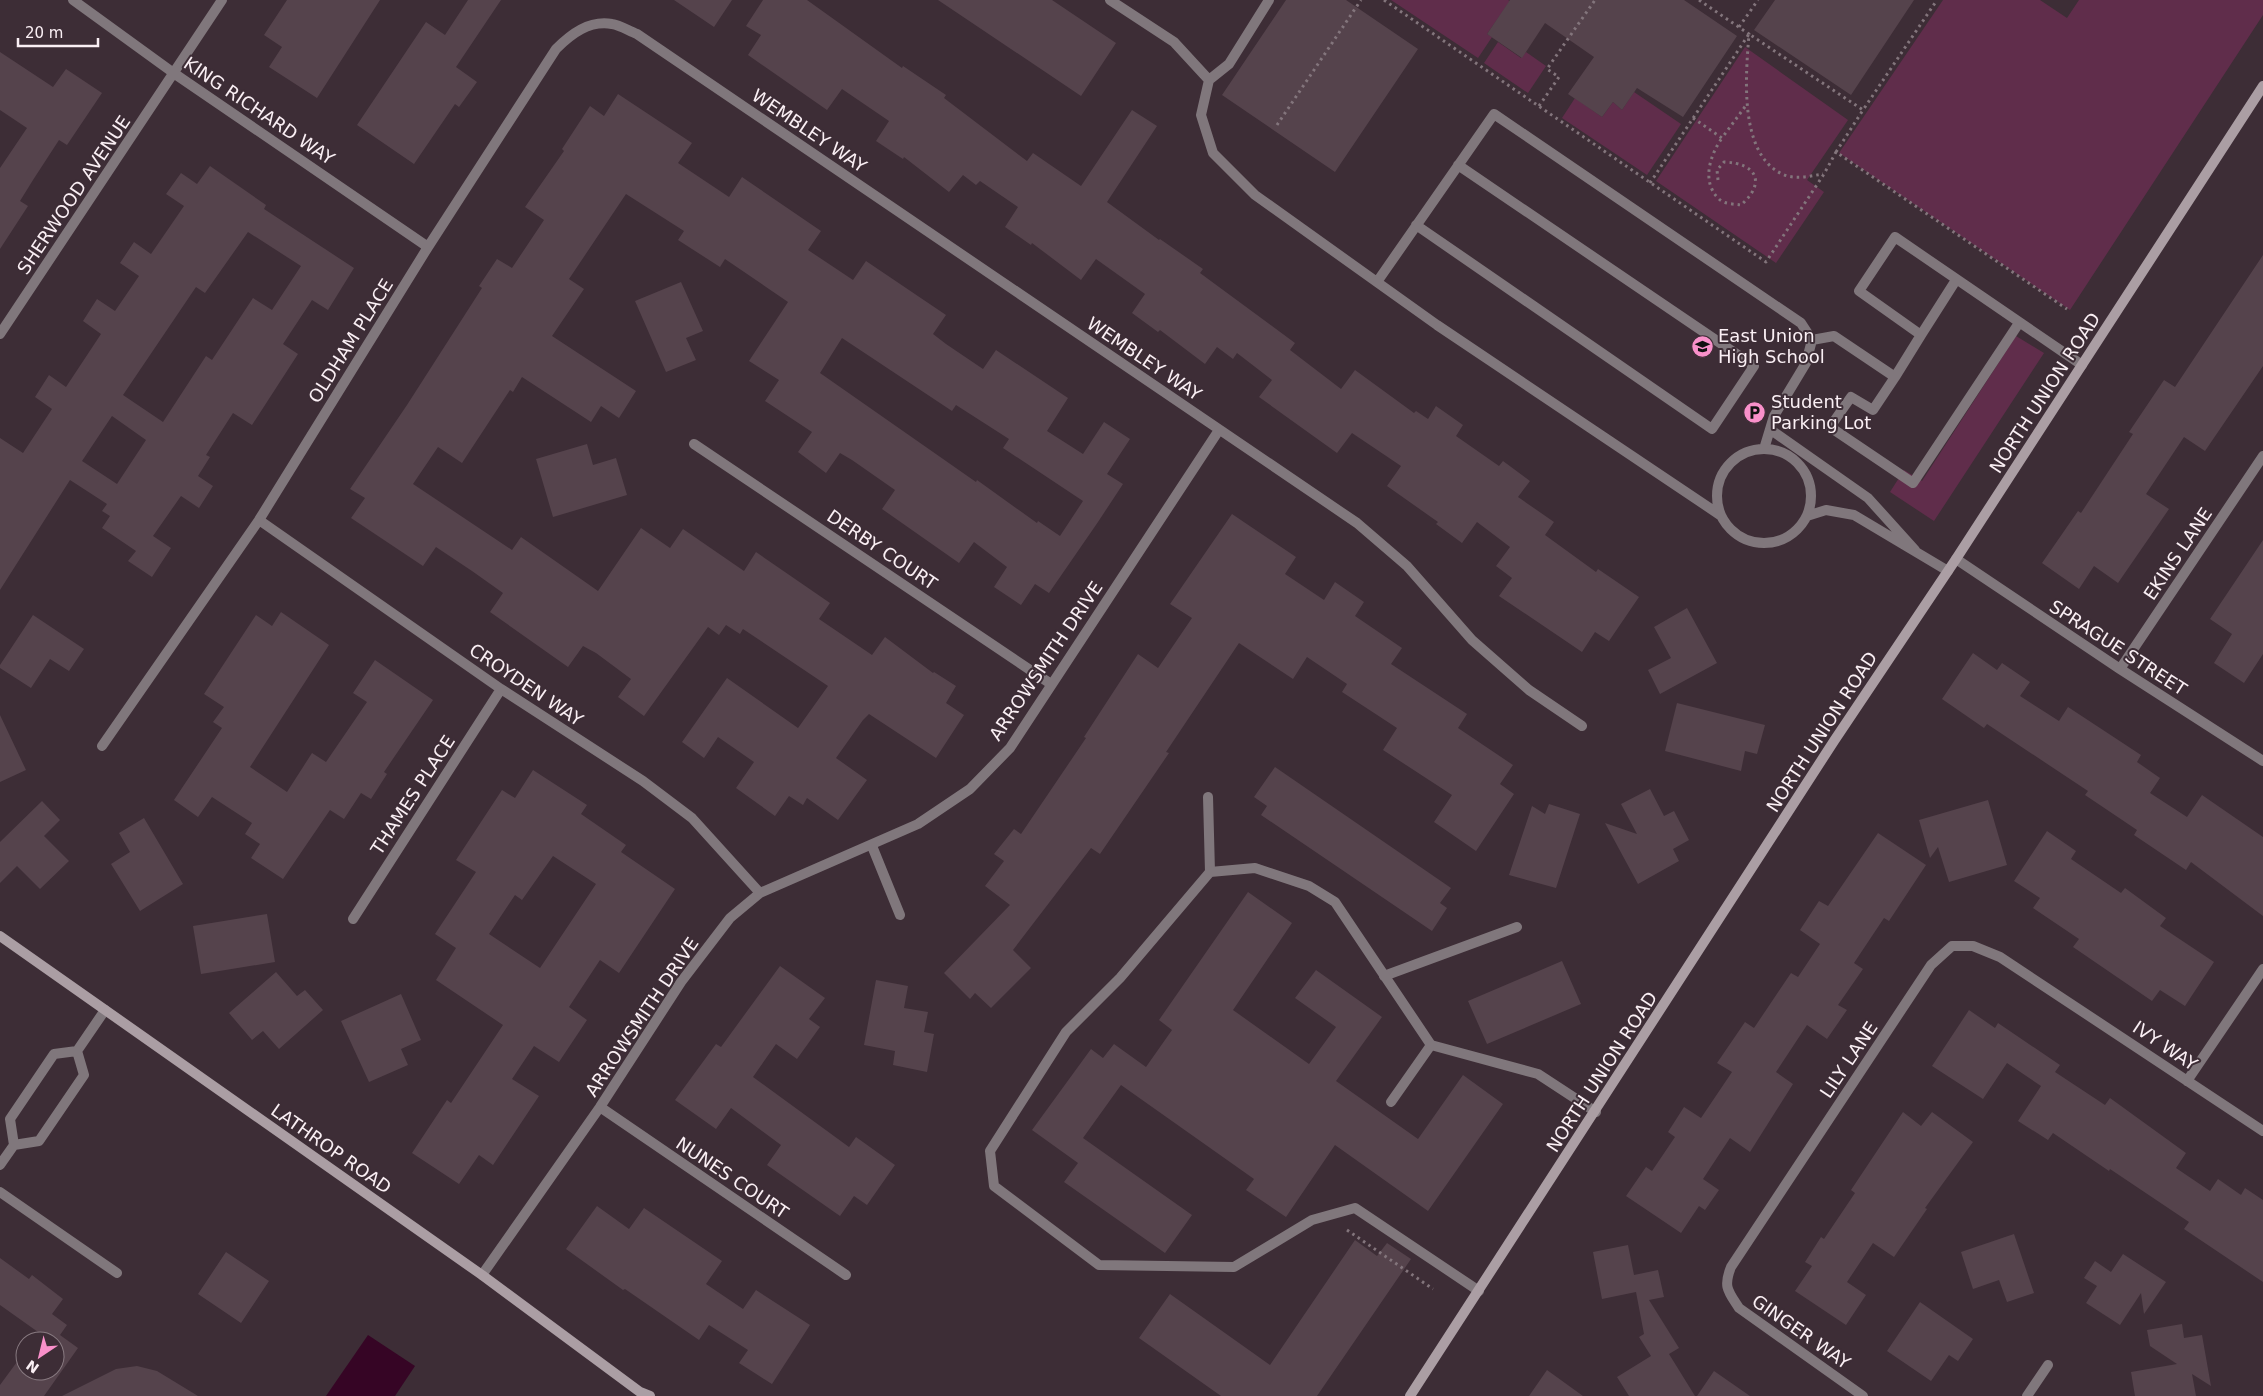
<svg xmlns="http://www.w3.org/2000/svg" width="2263" height="1396" font-family="'DejaVu Sans',sans-serif">
<style>
.green{fill:#602d4b}
.water{fill:#360525}
.building{fill:#55434c;fill-rule:evenodd}
.lines{fill:none;stroke-linecap:round;stroke-linejoin:round}
.path{stroke:#83757c;stroke-width:3;stroke-dasharray:2.5 4;stroke-linecap:butt}
.lane{stroke:#80777c;stroke-width:10}
.street{stroke:#80777c;stroke-width:10}
.secondary{stroke:#ab9ea4;stroke-width:10}
.labels{text-anchor:middle;stroke-width:4;stroke-linejoin:round;paint-order:stroke}
.street-label{font-size:18px;fill:#faeff4;stroke:#3d2d36}
.poi-label{font-size:18px;fill:#faeff4;stroke:#3d2d36;text-anchor:start}
</style>
<rect width="100%" height="100%" fill="#3d2d36"/>
<path class="green" d="M 1391,0 L 1508,0 L 1510,1 L 1487,34 L 1492,37 L 1478,58 Z
M 1943,0 L 2040,0 L 2067,18 L 2079,0 L 2263,0 L 2263,15 L 2070,310 L 1839,153 Z
M 1498,42 L 1521,58 L 1526,52 L 1546,66 L 1528,93 L 1484,63 Z
M 1745,47 L 1848,120 L 1807,180 L 1824,192 L 1776,263 L 1656,181 Z
M 1634,92 L 1681,124 L 1647,175 L 1562,118 L 1575,98 L 1602,117 L 1613,102 L 1622,110 Z
M 2016,336 L 2044,353 L 1934,521 L 1890,492 L 1904,470 L 1922,481 Z"/>
<path class="water" d="M 368,1335 L 415,1366 L 395,1396 L 326,1396 Z"/>
<path class="building" d="M 287,0 L 380,0 L 317,98 L 269,67 L 282,47 L 264,35 Z
M 468,0 L 501,0 L 456,67 L 477,82 L 459,107 L 455,104 L 414,164 L 357,125 L 426,22 L 445,35 Z
M 674,0 L 732,0 L 714,27 Z
M 763,0 L 807,0 L 902,68 L 903,66 L 946,95 L 944,98 L 1027,161 L 1033,153 L 1081,186 L 1132,110 L 1157,126 L 1107,202 L 1159,240 L 1160,239 L 1203,269 L 1200,273 L 1295,343 L 1290,350 L 1341,389 L 1355,370 L 1414,413 L 1416,411 L 1428,419 L 1436,406 L 1463,425 L 1456,436 L 1499,466 L 1503,461 L 1530,481 L 1518,497 L 1554,522 L 1545,535 L 1596,572 L 1598,569 L 1639,597 L 1609,641 L 1595,632 L 1582,652 L 1499,596 L 1512,578 L 1496,566 L 1510,547 L 1477,522 L 1462,543 L 1436,524 L 1438,522 L 1387,486 L 1401,466 L 1352,433 L 1337,453 L 1259,397 L 1272,380 L 1237,353 L 1233,359 L 1217,347 L 1205,364 L 1160,330 L 1158,332 L 1132,313 L 1145,294 L 1096,259 L 1081,280 L 1032,243 L 1031,245 L 1005,227 L 1018,207 L 980,181 L 976,185 L 963,175 L 949,192 L 904,157 L 903,159 L 876,141 L 889,121 L 842,89 L 827,110 L 748,55 L 761,35 L 746,26 Z
M 938,0 L 1052,0 L 1116,43 L 1081,96 Z
M 1286,0 L 1346,0 L 1418,49 L 1335,172 L 1222,95 Z
M 1510,0 L 1684,0 L 1737,36 L 1683,117 L 1637,88 L 1622,110 L 1613,102 L 1602,117 L 1568,94 L 1594,57 L 1545,23 L 1522,58 L 1487,34 Z
M 1775,0 L 1914,0 L 1851,95 L 1754,30 Z
M 0,52 L 53,87 L 66,69 L 102,93 L 67,145 L 59,140 L 33,180 L 20,201 L 28,206 L 0,249 L 0,168 L 27,128 L 0,110 Z
M 618,94 L 692,143 L 678,163 L 729,197 L 742,177 L 821,231 L 808,250 L 853,280 L 866,261 L 946,315 L 933,334 L 946,344 L 983,369 L 996,350 L 1068,398 L 1047,431 L 1083,454 L 1104,422 L 1130,439 L 1107,474 L 1123,484 L 1098,522 L 1049,593 L 1035,584 L 1021,605 L 994,587 L 1007,567 L 974,542 L 959,563 L 882,509 L 895,490 L 852,460 L 840,453 L 826,473 L 798,452 L 812,432 L 765,401 L 779,380 L 749,361 L 788,302 L 725,259 L 720,267 L 678,240 L 684,231 L 626,194 L 569,279 L 584,289 L 552,336 L 636,391 L 619,418 L 601,406 L 591,422 L 522,377 L 513,392 L 510,390 L 462,463 L 438,447 L 413,484 L 512,550 L 521,537 L 598,591 L 641,528 L 670,548 L 683,529 L 744,571 L 756,552 L 830,603 L 819,619 L 872,655 L 885,637 L 933,673 L 934,672 L 956,686 L 946,703 L 964,715 L 936,758 L 869,714 L 863,720 L 836,758 L 867,780 L 838,820 L 807,798 L 803,805 L 789,796 L 775,816 L 736,788 L 754,762 L 718,737 L 704,758 L 682,742 L 727,678 L 798,728 L 828,686 L 743,629 L 740,634 L 726,625 L 719,635 L 708,627 L 644,716 L 618,697 L 631,679 L 596,653 L 583,646 L 568,667 L 490,612 L 503,593 L 472,571 L 436,547 L 423,566 L 351,518 L 365,498 L 350,489 L 407,405 L 482,288 L 479,286 L 497,259 L 512,268 L 544,220 L 525,207 L 564,151 L 562,149 L 590,106 L 604,116 ZM 842,338 L 952,411 L 956,405 L 1009,439 L 1003,448 L 1083,501 L 1060,536 L 1038,521 L 1037,523 L 977,480 L 976,482 L 820,373 Z
M 210,166 L 266,205 L 264,209 L 354,268 L 328,310 L 312,300 L 283,344 L 298,354 L 252,425 L 233,413 L 206,455 L 210,457 L 198,476 L 213,486 L 199,508 L 181,496 L 153,536 L 171,548 L 152,577 L 128,561 L 136,551 L 102,528 L 110,516 L 102,511 L 107,504 L 70,480 L 0,590 L 0,438 L 23,453 L 52,409 L 35,397 L 49,375 L 66,387 L 101,334 L 83,321 L 97,299 L 115,311 L 139,276 L 120,263 L 134,242 L 151,254 L 184,206 L 166,194 L 181,173 L 197,184 ZM 248,232 L 301,266 L 272,310 L 253,298 L 212,360 L 206,356 L 163,422 L 123,395 L 196,287 L 205,293 ZM 112,416 L 146,440 L 117,484 L 82,461 Z
M 2263,255 L 2263,366 L 2205,451 L 2184,437 L 2146,494 L 2169,509 L 2118,583 L 2094,566 L 2079,589 L 2042,563 L 2078,511 L 2081,513 L 2133,434 L 2129,432 L 2164,380 L 2175,387 Z
M 681,282 L 703,331 L 686,338 L 696,360 L 666,372 L 635,301 Z
M 587,444 L 593,465 L 616,458 L 627,495 L 553,517 L 536,459 Z
M 1232,514 L 1296,557 L 1285,574 L 1324,600 L 1335,582 L 1364,602 L 1355,616 L 1402,648 L 1391,664 L 1467,714 L 1458,728 L 1513,765 L 1500,784 L 1514,794 L 1476,851 L 1434,822 L 1452,795 L 1383,750 L 1397,728 L 1342,692 L 1347,684 L 1307,657 L 1293,679 L 1239,643 L 1166,752 L 1169,753 L 1100,854 L 1091,848 L 1013,950 L 1031,968 L 991,1008 L 975,993 L 970,999 L 944,973 L 1010,905 L 985,886 L 1004,861 L 994,854 L 1014,829 L 1021,834 L 1086,738 L 1084,737 L 1138,654 L 1158,668 L 1192,618 L 1170,604 Z
M 2263,540 L 2263,654 L 2244,683 L 2214,663 L 2232,634 L 2210,619 Z
M 1687,608 L 1717,663 L 1660,694 L 1648,670 L 1671,658 L 1654,627 Z
M 281,612 L 329,645 L 250,767 L 287,792 L 312,753 L 326,762 L 367,702 L 353,693 L 375,660 L 433,700 L 384,772 L 387,774 L 371,799 L 361,793 L 344,819 L 330,810 L 283,879 L 251,858 L 260,844 L 245,834 L 252,823 L 212,797 L 198,817 L 174,800 L 222,728 L 213,722 L 224,707 L 204,694 L 256,615 L 272,626 Z
M 33,615 L 84,649 L 69,671 L 50,659 L 31,688 L 0,668 L 0,665 Z
M 1973,653 L 1997,670 L 2002,663 L 2030,682 L 2020,696 L 2059,721 L 2068,707 L 2141,755 L 2137,762 L 2160,778 L 2150,793 L 2187,817 L 2202,795 L 2263,837 L 2263,916 L 2191,862 L 2186,870 L 2134,835 L 2137,830 L 2085,795 L 2088,791 L 1987,724 L 1984,728 L 1942,699 Z
M 1677,703 L 1765,725 L 1757,754 L 1745,751 L 1741,771 L 1665,751 Z
M 0,715 L 26,770 L 0,782 Z
M 1275,767 L 1451,888 L 1440,903 L 1447,908 L 1432,931 L 1261,815 L 1267,806 L 1254,797 Z
M 533,770 L 587,805 L 581,814 L 626,845 L 621,852 L 675,889 L 619,973 L 600,960 L 569,1007 L 587,1020 L 559,1062 L 534,1046 L 512,1079 L 539,1096 L 493,1165 L 479,1155 L 459,1184 L 412,1153 L 447,1100 L 451,1103 L 503,1025 L 436,980 L 456,948 L 435,934 L 476,872 L 456,860 L 502,790 L 515,798 ZM 553,856 L 596,884 L 540,968 L 489,934 L 515,895 L 522,900 Z
M 1650,789 L 1664,816 L 1674,811 L 1689,840 L 1673,849 L 1679,861 L 1638,884 L 1605,823 L 1637,834 L 1621,804 Z
M 1988,800 L 2007,865 L 1949,882 L 1938,847 L 1930,858 L 1919,820 Z
M 42,801 L 60,820 L 44,836 L 69,861 L 40,889 L 17,866 L 0,883 L 0,842 Z
M 1549,804 L 1580,814 L 1556,888 L 1509,875 L 1532,806 L 1545,814 Z
M 144,818 L 183,884 L 140,911 L 111,864 L 130,852 L 119,833 Z
M 2047,831 L 2076,851 L 2071,859 L 2121,893 L 2125,888 L 2166,918 L 2160,926 L 2214,962 L 2185,1006 L 2160,990 L 2152,1001 L 2073,947 L 2079,939 L 2033,908 L 2040,898 L 2014,881 Z
M 1878,833 L 1926,865 L 1889,921 L 1884,918 L 1854,963 L 1863,969 L 1838,1005 L 1847,1010 L 1827,1039 L 1807,1025 L 1776,1072 L 1793,1084 L 1750,1152 L 1730,1138 L 1703,1179 L 1719,1190 L 1705,1210 L 1699,1206 L 1681,1233 L 1626,1196 L 1646,1167 L 1652,1171 L 1675,1137 L 1668,1132 L 1684,1107 L 1701,1118 L 1732,1072 L 1717,1063 L 1745,1022 L 1754,1028 L 1791,973 L 1798,977 L 1820,944 L 1800,930 L 1819,901 L 1828,906 Z
M 1248,892 L 1292,923 L 1233,1010 L 1309,1064 L 1336,1027 L 1295,998 L 1316,970 L 1382,1017 L 1336,1081 L 1418,1139 L 1463,1075 L 1503,1104 L 1428,1211 L 1335,1145 L 1286,1217 L 1246,1190 L 1254,1179 L 1121,1085 L 1083,1138 L 1192,1215 L 1165,1253 L 1064,1182 L 1078,1163 L 1032,1130 L 1091,1049 L 1103,1058 L 1114,1044 L 1146,1067 L 1172,1030 L 1159,1020 Z
M 267,914 L 275,962 L 201,974 L 193,926 Z
M 1562,961 L 1581,1004 L 1487,1044 L 1468,1001 Z
M 780,966 L 825,998 L 809,1019 L 820,1027 L 797,1059 L 776,1044 L 753,1077 L 849,1147 L 856,1137 L 895,1165 L 867,1205 L 854,1196 L 840,1216 L 767,1165 L 781,1145 L 731,1108 L 716,1129 L 675,1100 L 716,1044 L 721,1047 Z
M 276,972 L 297,996 L 305,990 L 323,1010 L 279,1049 L 263,1031 L 252,1040 L 229,1013 Z
M 876,980 L 908,986 L 904,1008 L 928,1012 L 924,1032 L 934,1034 L 927,1072 L 893,1065 L 895,1051 L 864,1045 Z
M 401,994 L 421,1040 L 401,1049 L 408,1065 L 369,1082 L 341,1021 Z
M 1969,1010 L 1995,1028 L 1998,1023 L 2060,1065 L 2055,1072 L 2105,1105 L 2110,1098 L 2186,1153 L 2176,1168 L 2210,1191 L 2218,1179 L 2241,1195 L 2245,1188 L 2263,1200 L 2263,1282 L 2184,1229 L 2189,1222 L 2110,1169 L 2109,1171 L 2053,1133 L 2048,1140 L 2018,1121 L 2041,1086 L 2007,1063 L 1983,1099 L 1932,1066 Z
M 1903,1112 L 1921,1126 L 1932,1112 L 1973,1142 L 1925,1208 L 1927,1209 L 1894,1257 L 1873,1243 L 1847,1282 L 1866,1295 L 1846,1325 L 1795,1291 L 1812,1266 L 1805,1262 L 1821,1237 L 1824,1239 L 1855,1193 L 1851,1190 Z
M 597,1206 L 629,1229 L 644,1208 L 722,1261 L 706,1284 L 743,1309 L 756,1290 L 810,1325 L 772,1384 L 739,1363 L 748,1350 L 709,1325 L 699,1340 L 625,1289 L 623,1290 L 566,1249 Z
M 2014,1234 L 2034,1293 L 2007,1302 L 1999,1280 L 1973,1289 L 1961,1252 Z
M 1355,1240 L 1377,1256 L 1387,1243 L 1411,1259 L 1317,1396 L 1221,1396 L 1139,1338 L 1170,1294 L 1270,1365 Z
M 1628,1245 L 1634,1275 L 1658,1270 L 1664,1297 L 1649,1300 L 1679,1348 L 1669,1354 L 1695,1396 L 1629,1396 L 1617,1377 L 1651,1356 L 1639,1337 L 1644,1334 L 1636,1292 L 1602,1299 L 1593,1252 Z
M 226,1252 L 269,1281 L 241,1323 L 198,1294 Z
M 2123,1254 L 2166,1282 L 2144,1314 L 2141,1293 L 2120,1325 L 2086,1303 L 2097,1286 L 2084,1278 L 2095,1261 L 2111,1272 Z
M 0,1258 L 29,1279 L 32,1275 L 63,1299 L 52,1314 L 67,1325 L 60,1335 L 78,1348 L 44,1396 L 0,1396 L 0,1385 L 25,1351 L 25,1371 L 55,1371 L 55,1341 L 32,1341 L 38,1332 L 0,1305 Z
M 1920,1302 L 1973,1339 L 1958,1361 L 1949,1355 L 1931,1381 L 1887,1351 Z
M 2182,1324 L 2184,1338 L 2202,1335 L 2211,1386 L 2192,1374 L 2196,1396 L 2135,1396 L 2131,1372 L 2177,1364 L 2150,1346 L 2147,1330 Z
M 137,1366 L 157,1371 L 198,1396 L 62,1396 L 116,1369 Z
M 1547,1370 L 1583,1396 L 1529,1396 Z
M 1714,1371 L 1750,1396 L 1697,1396 Z"/>
<g class="lines">
<path class="path" d="M 1384,0 L 1766,262 L 1824,174 L 1836,152 L 2067,309
M 1699,0 L 1749,34 C 1746,73 1738,153 1782,174 C 1795,180 1810,176 1823,174
M 1739,27 L 1758,0
M 1539,106 L 1559,77 L 1547,69 L 1595,0
M 1693,118 L 1722,138 L 1747,104
M 1277,125 L 1361,0
M 1836,152 L 1863,110
M 1718,180 L 1717,170 L 1724,162 C 1756,163 1767,182 1741,205 C 1734,204 1724,204 1719,199 C 1701,182 1710,155 1722,138
M 1650,183 L 1749,34 L 1863,110 L 1937,0
M 1347,1230 L 1433,1289"/>
<path class="lane" d="M 1110,0 L 1174,42 L 1209,80
M 1269,0 L 1229,64 L 1209,80 L 1201,115 L 1213,153 L 1255,195 L 1437,325 L 1720,515
M 1416,225 L 1712,429 L 1754,366 L 1458,165
M 1377,282 L 1494,114 L 1801,323 L 1812,340 L 1806,363 L 1774,416 L 1764,449
M 1921,335 L 1956,280
M 1812,340 L 1834,336 L 1895,377 L 1921,335 L 1859,291 L 1895,237 L 2082,365
M 1895,377 L 1873,410 L 1851,397 L 1830,427 L 1913,483 L 2019,323
M 1771,430 L 1868,498 L 1915,550
M1717 496a47 47 0 1 1 94 0a47 47 0 1 1-94 0Z
M 1807,516 L 1826,510 L 1854,515 L 1948,571
M 1208,797 L 1210,872
M 1384,976 L 1517,927
M 77,1051 L 84,1075 L 39,1141 L 14,1145 L 10,1119 L 54,1054 L 77,1051 L 105,1010
M 1391,1102 L 1431,1045
M 0,1165 L 14,1145
M 0,1192 L 117,1273"/>
<path class="street" d="M 73,0 L 175,74 L 428,247
M 0,334 L 222,0
M 694,444 L 1051,684
M 259,520 L 501,689 L 643,781 L 692,818 L 760,893
M 1956,559 L 2120,669 L 2263,761
M 2120,669 L 2263,456
M 102,746 L 259,520 L 428,247 L 556,49 C 571,34 589,20 612,24 C 620,25 629,31 637,34 L 1357,523 L 1407,566 L 1472,640 L 1529,690 L 1582,726
M 872,846 L 900,915
M 353,919 L 501,689
M 2187,1081 L 2263,969
M 600,1107 L 846,1275
M 482,1275 L 600,1107 L 681,982 L 730,918 L 760,893 L 918,824 L 970,789 L 1010,748 L 1219,430
M 1479,1291 L 1355,1208 L 1312,1220 L 1234,1267 L 1099,1265 L 994,1186 L 990,1151 L 1066,1032 L 1120,978 L 1210,872 L 1255,868 L 1309,886 L 1335,902 L 1431,1045 L 1538,1074 L 1596,1112
M 1863,1396 L 1739,1308 C 1728,1291 1723,1287 1731,1267 L 1931,965 L 1952,946 L 1973,946 L 2000,957 L 2263,1131
M 2027,1396 L 2048,1365"/>
<path class="secondary" d="M 0,936 L 482,1275 L 640,1392 L 650,1396
M 1410,1396 L 1834,741 L 1956,559 L 2263,86"/>
</g>
<defs>
<symbol id="school-disc" viewBox="-11 -11 22 22"><circle r="9.5" fill="#f990ca" stroke="#3d2d36"/><path d="M0-5L7-2L0 1L-7-2ZM-4 1L0 2.5L4 1V4Q0 6-4 4Z" fill="#111"/></symbol>
<symbol id="parking-disc" viewBox="-11 -11 22 22"><circle r="9.5" fill="#f990ca" stroke="#3d2d36"/><path d="M-3.5-5.5H1a3.5 3.5 0 0 1 0 7H-1V5.5H-3.5ZM-1-3.4V-.6H.8a1.4 1.4 0 0 0 0-2.8Z" fill="#111"/></symbol>
</defs>
<g fill-rule="evenodd">
<use href="#school-disc" x="1690" y="334" width="25" height="25"/>
<use href="#parking-disc" x="1742" y="400" width="25" height="25"/>
</g>
<g class="labels">
<g class="street-label">
<text transform="translate(259 111) rotate(34)" y="6">KING RICHARD WAY</text>
<text transform="translate(809 131) rotate(34)" y="6">WEMBLEY WAY</text>
<text transform="translate(74 195) rotate(-56)" y="6">SHERWOOD AVENUE</text>
<text transform="translate(351 341) rotate(-58)" y="6">OLDHAM PLACE</text>
<text transform="translate(1144 359) rotate(34)" y="6">WEMBLEY WAY</text>
<text transform="translate(2045 393) rotate(-57)" y="6">NORTH UNION ROAD</text>
<text transform="translate(882 550) rotate(34)" y="6">DERBY COURT</text>
<text transform="translate(2178 554) rotate(-56)" y="6">EKINS LANE</text>
<text transform="translate(2118 648) rotate(33)" y="6">SPRAGUE STREET</text>
<text transform="translate(1046 661) rotate(-56)" y="6">ARROWSMITH DRIVE</text>
<text transform="translate(526 685) rotate(34)" y="6">CROYDEN WAY</text>
<text transform="translate(1822 732) rotate(-57)" y="6">NORTH UNION ROAD</text>
<text transform="translate(413 795) rotate(-57)" y="6">THAMES PLACE</text>
<text transform="translate(642 1017) rotate(-56)" y="6">ARROWSMITH DRIVE</text>
<text transform="translate(2165 1046) rotate(34)" y="6">IVY WAY</text>
<text transform="translate(1849 1060) rotate(-56)" y="6">LILY LANE</text>
<text transform="translate(1602 1072) rotate(-57)" y="6">NORTH UNION ROAD</text>
<text transform="translate(331 1149) rotate(35)" y="6">LATHROP ROAD</text>
<text transform="translate(732 1178) rotate(34)" y="6">NUNES COURT</text>
<text transform="translate(1801 1332) rotate(35)" y="6">GINGER WAY</text>
</g>
<g class="poi-label">
<text x="1718" y="342">East Union<tspan x="1718" dy="21">High School</tspan></text>
<text x="1771" y="408">Student<tspan x="1771" dy="21">Parking Lot</tspan></text>
</g>
</g>
<g transform="translate(40 1356) rotate(215)"><circle r="24" fill="#3d2d36" stroke="#897b82"/>
<path d="M0-4L9 19L0 12L-9 19Z" fill="#f990ca"/>
<text y="-8" font-size="14" font-weight="bold" text-anchor="middle" fill="#faeff4">N</text>
</g>
<path d="M18 38v8h80v-8" fill="none" stroke="#faeff4" stroke-width="2.5"/>
<text x="25" y="38" font-size="15" fill="#faeff4" stroke="#3d2d36" stroke-width="4" paint-order="stroke">20 m</text>
</svg>
